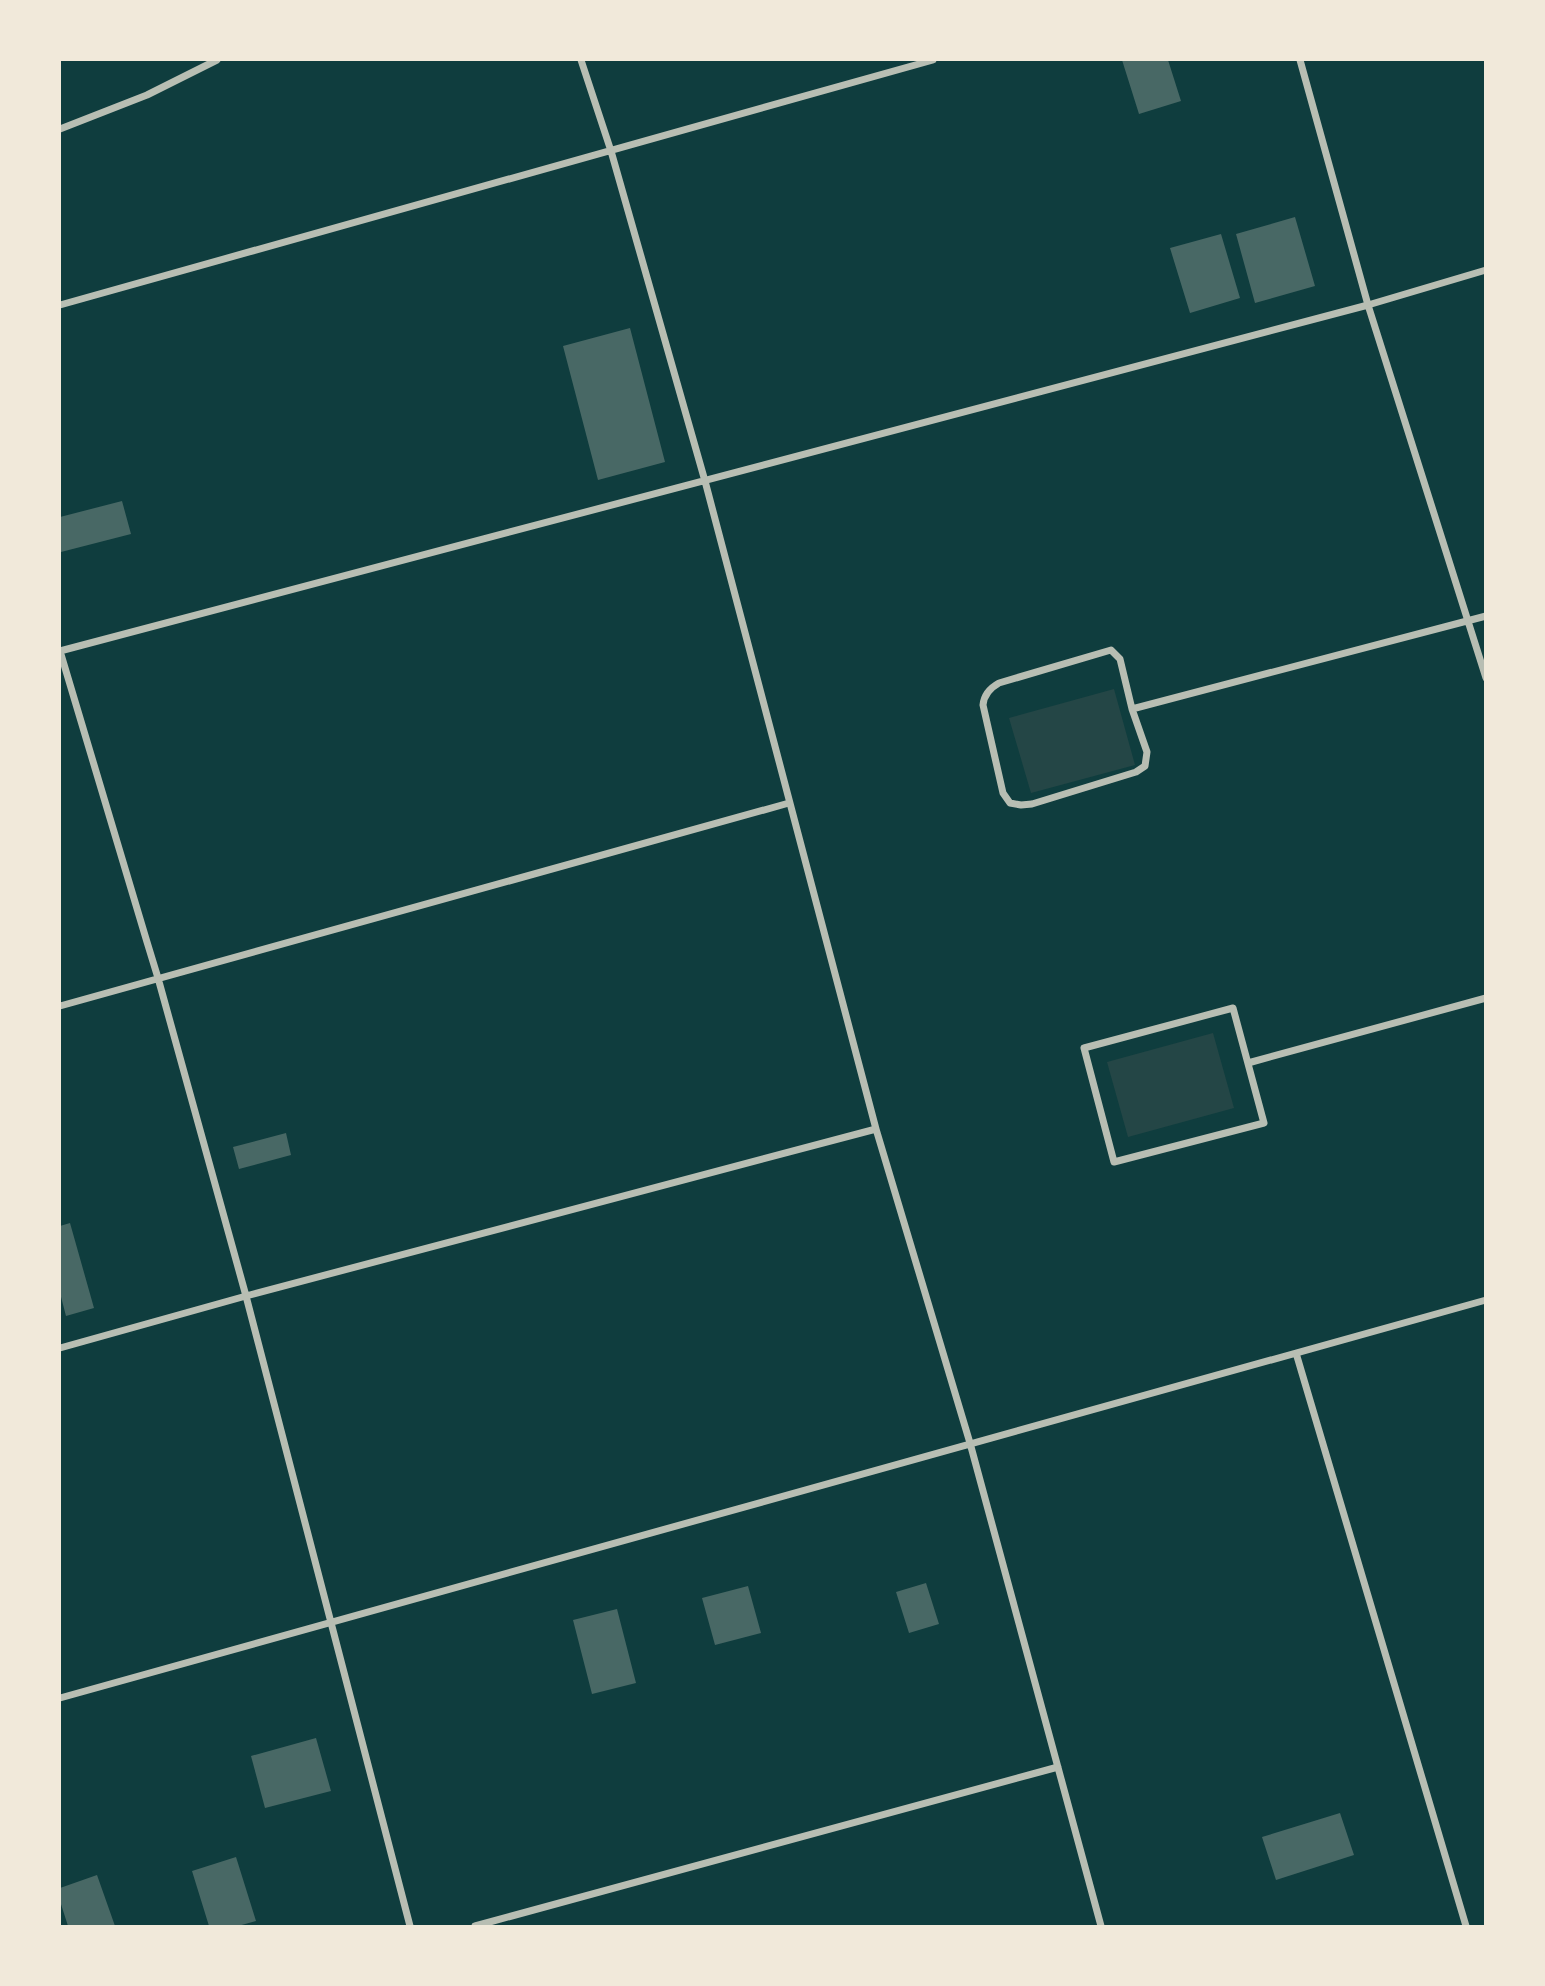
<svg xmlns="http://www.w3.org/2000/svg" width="1545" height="1986" font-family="'Varela Round',sans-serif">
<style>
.green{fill:#244646}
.building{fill:#486865}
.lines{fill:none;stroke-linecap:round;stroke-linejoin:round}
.minor{stroke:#b8beb3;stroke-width:7}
</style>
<rect width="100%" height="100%" fill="#0f3d3e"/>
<path class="green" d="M 1114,689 L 1135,765 L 1031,793 L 1009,718 Z
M 1213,1033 L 1234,1108 L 1128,1137 L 1107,1062 Z"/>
<path class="building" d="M 1122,60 L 1168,60 L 1181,101 L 1139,114 Z
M 1295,217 L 1315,286 L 1255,303 L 1236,234 Z
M 1221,234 L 1240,298 L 1190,313 L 1170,248 Z
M 630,328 L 665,462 L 598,480 L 563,346 Z
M 122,501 L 131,534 L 61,552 L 60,545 L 60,517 Z
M 286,1133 L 291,1155 L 239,1169 L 233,1147 Z
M 70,1223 L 94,1308 L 66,1316 L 60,1293 L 60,1226 Z
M 926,1583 L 939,1624 L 909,1633 L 896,1592 Z
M 748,1586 L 761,1633 L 715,1645 L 702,1598 Z
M 617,1609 L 636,1683 L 592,1694 L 573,1620 Z
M 316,1738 L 331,1791 L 265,1808 L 251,1756 Z
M 1340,1813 L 1354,1855 L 1276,1880 L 1262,1837 Z
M 236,1857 L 256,1921 L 238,1926 L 209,1926 L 192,1871 Z
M 97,1875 L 115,1926 L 68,1926 L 60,1901 L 60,1888 Z"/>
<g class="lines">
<path class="minor" d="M 581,60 L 611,151 L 705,481 L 876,1129 L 970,1443 L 1101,1926
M 1300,60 L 1368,305 L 1486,678
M 60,129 L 147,95 L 217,60
M 60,305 L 933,60
M 1111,650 L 1120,659 L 1132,709 L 1147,752 L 1145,766 L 1136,772 L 1032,804 L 1021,805 L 1010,803 L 1003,793 L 983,705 C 984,694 990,688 999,683 Z
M 1132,709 L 1486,616
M 60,1006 L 789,803
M 1233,1008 L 1264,1123 L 1114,1162 L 1084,1048 Z
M 1248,1063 L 1486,998
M 60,1348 L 246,1296 L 876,1129
M 1296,1353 L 1466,1926
M 60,1698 L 1486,1300
M 410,1926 L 246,1296 L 158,978 L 147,942 L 60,651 L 1368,305 L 1486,270
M 475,1926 L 1058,1767"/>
</g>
<rect width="1545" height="1986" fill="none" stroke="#f1e9da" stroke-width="122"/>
</svg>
